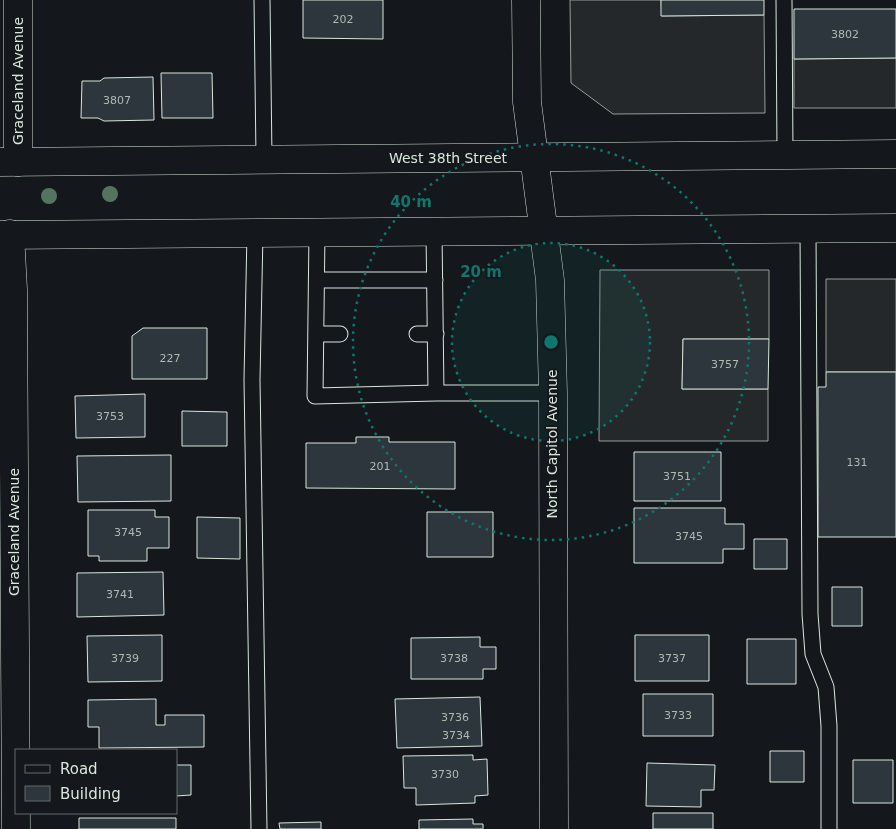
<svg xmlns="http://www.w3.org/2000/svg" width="896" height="829" font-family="'DejaVu Sans',sans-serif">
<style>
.parking{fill:#24282b;stroke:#939e99}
.building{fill:#2c363c;stroke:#d8e6dc}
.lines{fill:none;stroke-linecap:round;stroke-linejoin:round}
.service-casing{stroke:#d8e6dc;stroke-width:17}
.minor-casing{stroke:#d8e6dc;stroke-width:29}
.secondary-casing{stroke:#d8e6dc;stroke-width:29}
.primary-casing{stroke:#d8e6dc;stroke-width:29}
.service{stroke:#14181c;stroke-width:15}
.minor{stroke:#14181c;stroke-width:28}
.secondary{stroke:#14181c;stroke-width:28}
.primary{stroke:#14181c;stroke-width:28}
.tree{fill:#55745f}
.ring{fill:none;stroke:#0f766e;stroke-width:2.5;stroke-dasharray:2.5 5}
.labels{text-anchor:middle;stroke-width:4;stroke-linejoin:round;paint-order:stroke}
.number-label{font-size:11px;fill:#adbab4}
.street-label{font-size:14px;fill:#d8e6dc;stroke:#14181c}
.centre{fill:#0f766e;stroke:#14181c;stroke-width:2.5}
.ring-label{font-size:15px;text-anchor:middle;font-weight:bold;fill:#0f766e;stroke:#14181c;stroke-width:4;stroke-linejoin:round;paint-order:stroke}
</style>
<rect width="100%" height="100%" fill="#14181c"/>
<path class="parking" d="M 570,0 L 661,0 L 662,16 L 764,15 L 765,113 L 613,114 L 571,83 Z
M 896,58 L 896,108 L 794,108 L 794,59 Z
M 600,270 L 769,270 L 769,339 L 683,339 L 682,389 L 768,389 L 768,441 L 599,441 Z
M 826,279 L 896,279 L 896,372 L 826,372 Z"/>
<path class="building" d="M 303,0 L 383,0 L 383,39 L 303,38 Z
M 661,0 L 764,0 L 764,15 L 661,16 Z
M 794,9 L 896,9 L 896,58 L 794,59 Z
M 161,73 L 212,73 L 213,118 L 162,118 Z
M 153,77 L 154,120 L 104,121 L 98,118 L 81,118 L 82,81 L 100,81 L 104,78 Z
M 143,328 L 207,328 L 207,379 L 132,379 L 132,336 Z
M 683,339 L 769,339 L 768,389 L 682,389 Z
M 826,372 L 896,372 L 896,537 L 818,537 L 818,387 L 826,387 Z
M 145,394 L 145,437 L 76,438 L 75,396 Z
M 182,411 L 227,412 L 227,446 L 182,446 Z
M 356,437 L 389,437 L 389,442 L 455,442 L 455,489 L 306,488 L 306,443 L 356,443 Z
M 634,452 L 721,452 L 721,501 L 634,501 Z
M 171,455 L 171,501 L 78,502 L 77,456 Z
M 634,508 L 725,508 L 725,524 L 744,524 L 744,549 L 723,549 L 723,563 L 634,563 Z
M 88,510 L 155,510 L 155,517 L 169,517 L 169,548 L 147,548 L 147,561 L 99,561 L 99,556 L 88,556 Z
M 427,512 L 493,512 L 493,557 L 427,557 Z
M 197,517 L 240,518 L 240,559 L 197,558 Z
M 754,539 L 787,539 L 787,569 L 754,569 Z
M 163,572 L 164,615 L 77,617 L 77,573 Z
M 832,587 L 862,587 L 862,626 L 832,626 Z
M 162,635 L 162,681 L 88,682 L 87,636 Z
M 635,635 L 709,635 L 709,681 L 635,681 Z
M 480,637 L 480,647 L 496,647 L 496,669 L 483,669 L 483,679 L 411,679 L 411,638 Z
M 747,639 L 796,639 L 796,684 L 747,684 Z
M 643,694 L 713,694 L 713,736 L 643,736 Z
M 480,697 L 482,746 L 397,748 L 395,699 Z
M 156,699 L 156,725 L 165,725 L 165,715 L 204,715 L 204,747 L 99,748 L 99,727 L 88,727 L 88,700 Z
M 770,751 L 804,751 L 804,782 L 770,782 Z
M 473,755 L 473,760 L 487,759 L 488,795 L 475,796 L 475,803 L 416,805 L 416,788 L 404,788 L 403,756 Z
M 853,760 L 893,760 L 893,803 L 853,803 Z
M 647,763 L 715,765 L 714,790 L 701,790 L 701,807 L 646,806 Z
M 176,765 L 191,765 L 191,795 L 176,796 Z
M 653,813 L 713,813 L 713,829 L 653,829 Z
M 79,818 L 176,818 L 176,829 L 79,829 Z
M 473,819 L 473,824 L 483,824 L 483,829 L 419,829 L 419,820 Z
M 321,822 L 321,829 L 280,829 L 279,823 Z"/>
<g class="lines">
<defs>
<path id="service" d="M 262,0 L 264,158
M 784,0 L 785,155
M 808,228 L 810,614 L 813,654 L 826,687 L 829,726 L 829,829
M 434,231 L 436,393 L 553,393
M 317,232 L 315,396 L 436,393
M 255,233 L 252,380 L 259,829
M 317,280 L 435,280
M 316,334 L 340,334
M 417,334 L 436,334"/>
<path id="minor" d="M 18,0 L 18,162
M 10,234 L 13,289 L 16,829"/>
<path id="secondary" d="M 526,0 L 527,102 L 550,280 L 553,393 L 554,829"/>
<path id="primary" d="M 0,162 L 896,154
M 0,235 L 896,228"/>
</defs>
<use href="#service" class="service-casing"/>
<use href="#minor" class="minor-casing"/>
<use href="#secondary" class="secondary-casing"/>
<use href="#primary" class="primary-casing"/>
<use href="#service" class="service"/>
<use href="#minor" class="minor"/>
<use href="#secondary" class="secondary"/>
<use href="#primary" class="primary"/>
</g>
<g class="tree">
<circle cx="110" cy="194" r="8"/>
<circle cx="49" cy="196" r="8"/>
</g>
<circle cx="551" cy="342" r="99" fill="#0f766e" fill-opacity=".12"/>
<g class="ring">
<circle cx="551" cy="342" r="99"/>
<circle cx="551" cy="342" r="198"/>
</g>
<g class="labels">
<g class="number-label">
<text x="343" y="23">202</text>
<text x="845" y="38">3802</text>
<text x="117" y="104">3807</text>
<text x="170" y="362">227</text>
<text x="725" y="368">3757</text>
<text x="110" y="420">3753</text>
<text x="857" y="466">131</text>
<text x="380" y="470">201</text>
<text x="677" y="480">3751</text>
<text x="128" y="536">3745</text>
<text x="689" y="540">3745</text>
<text x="120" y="598">3741</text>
<text x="125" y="662">3739</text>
<text x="454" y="662">3738</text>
<text x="672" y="662">3737</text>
<text x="678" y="719">3733</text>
<text x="455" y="721">3736</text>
<text x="456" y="739">3734</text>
<text x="445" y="778">3730</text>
</g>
<g class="street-label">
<text transform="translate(18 81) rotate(-90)" y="5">Graceland Avenue</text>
<text x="448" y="163">West 38th Street</text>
<text transform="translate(552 444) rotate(-90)" y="5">North Capitol Avenue</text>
<text transform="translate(14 532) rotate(-90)" y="5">Graceland Avenue</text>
</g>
</g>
<circle cx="551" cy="342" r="8" class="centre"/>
<g class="ring-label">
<text x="411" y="207">40 m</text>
<text x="481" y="277">20 m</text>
</g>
<rect x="15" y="749" width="162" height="65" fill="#14181c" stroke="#626a69"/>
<rect x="25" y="765" width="25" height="8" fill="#14181c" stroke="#626a69"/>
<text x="60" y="774" font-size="15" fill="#d8e6dc">Road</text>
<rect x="25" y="786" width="25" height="15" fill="#2c363c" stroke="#626a69"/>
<text x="60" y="799" font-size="15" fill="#d8e6dc">Building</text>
</svg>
